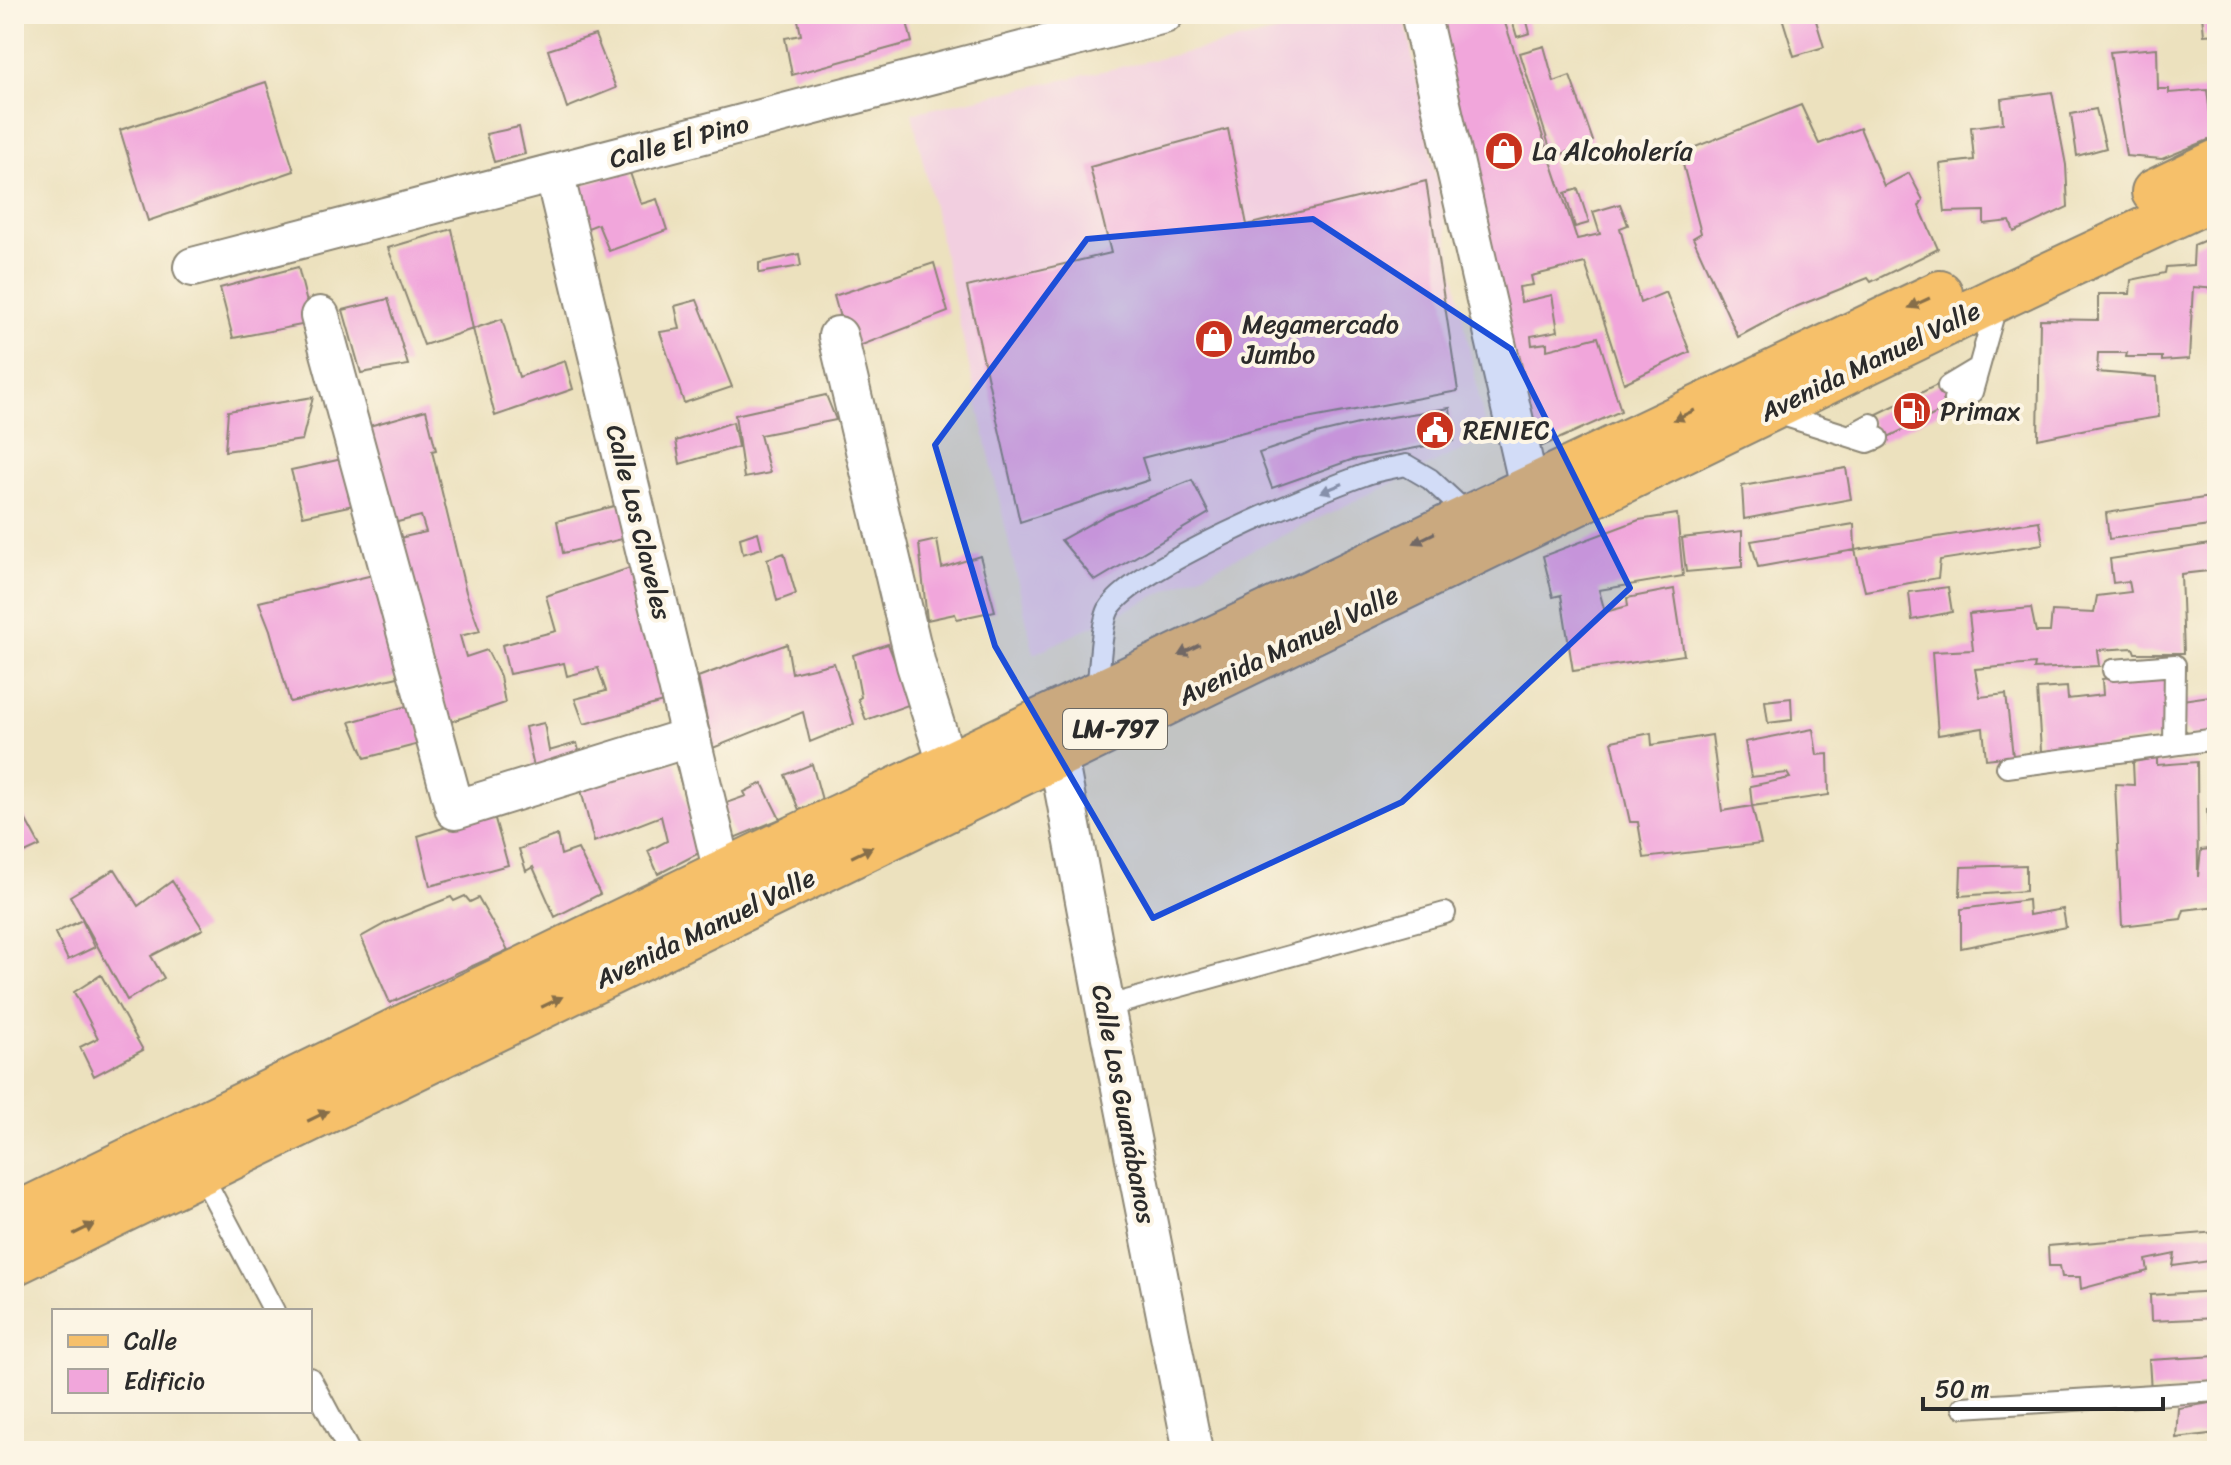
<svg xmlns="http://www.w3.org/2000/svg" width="2231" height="1465" font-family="Sriracha,sans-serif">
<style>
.built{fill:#f2cfe0}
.building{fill:#f1a6db}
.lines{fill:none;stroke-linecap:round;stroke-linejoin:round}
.lane-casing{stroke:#8c8674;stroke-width:24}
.street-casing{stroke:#8c8674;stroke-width:42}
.primary-casing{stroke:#8c8674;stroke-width:48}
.lane{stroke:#fff;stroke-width:20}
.street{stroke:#fff;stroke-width:38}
.primary{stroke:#f6c06b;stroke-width:44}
.oneway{fill:#866e48}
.oneway2{fill:#a0a0a0}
.marked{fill:#1d4ed8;fill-opacity:0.2;stroke:#1d4ed8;stroke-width:6;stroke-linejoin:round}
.labels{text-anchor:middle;stroke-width:8;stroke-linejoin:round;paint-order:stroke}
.shield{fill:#fcf5e5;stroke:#6a6863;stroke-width:2}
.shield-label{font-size:24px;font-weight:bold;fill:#2b2b2b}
.street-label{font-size:26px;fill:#2b2b2b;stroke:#fcf5e5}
.poi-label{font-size:26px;fill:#2b2b2b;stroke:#fcf5e5;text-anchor:start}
</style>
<rect width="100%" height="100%" fill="#fcf5e5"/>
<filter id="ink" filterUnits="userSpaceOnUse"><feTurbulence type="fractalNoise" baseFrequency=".0125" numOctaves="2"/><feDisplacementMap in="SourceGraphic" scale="16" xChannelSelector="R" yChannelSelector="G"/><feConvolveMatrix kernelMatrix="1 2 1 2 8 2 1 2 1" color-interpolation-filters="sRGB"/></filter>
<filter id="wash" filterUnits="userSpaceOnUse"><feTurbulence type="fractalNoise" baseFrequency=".006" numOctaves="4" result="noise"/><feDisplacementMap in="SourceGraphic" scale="32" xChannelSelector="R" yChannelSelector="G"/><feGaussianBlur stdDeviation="1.8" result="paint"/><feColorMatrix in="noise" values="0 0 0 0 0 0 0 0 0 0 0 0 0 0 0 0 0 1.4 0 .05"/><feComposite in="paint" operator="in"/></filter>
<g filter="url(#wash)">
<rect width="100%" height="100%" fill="#ece1be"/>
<path class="built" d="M 1360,14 L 1404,14 L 1487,438 L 1034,654 L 912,113 Z"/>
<g id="blocks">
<path class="building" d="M 587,14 L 620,14 L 591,25 Z
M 847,14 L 905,14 L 912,42 L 792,75 L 785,38 L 801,35 L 797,15 Z
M 1437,14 L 1502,14 L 1577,239 L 1600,234 L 1593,212 L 1620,204 L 1628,225 L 1620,228 L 1640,303 L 1666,292 L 1690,352 L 1624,383 L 1585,263 L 1531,276 L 1533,285 L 1519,287 L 1521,302 L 1552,295 L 1558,331 L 1531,336 L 1532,345 L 1547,343 L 1547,350 L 1598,337 L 1621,411 L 1529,452 Z
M 1519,14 L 1525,14 L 1530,33 L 1517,37 L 1511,17 Z
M 1781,14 L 1814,14 L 1824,47 L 1794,56 Z
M 2202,14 L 2217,14 L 2217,34 L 2204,35 Z
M 595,35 L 616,88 L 567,108 L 548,50 Z
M 1544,46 L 1554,82 L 1570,76 L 1593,141 L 1553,158 L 1520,53 Z
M 2157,48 L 2158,89 L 2169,89 L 2169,93 L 2207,90 L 2213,138 L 2162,159 L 2126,156 L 2110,52 Z
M 266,82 L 294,171 L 148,221 L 120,130 Z
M 2052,92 L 2066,165 L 2068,207 L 2014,232 L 2010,221 L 1984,224 L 1984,211 L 1945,212 L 1940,164 L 1974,160 L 1971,127 L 2003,123 L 2001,99 Z
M 1801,105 L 1819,144 L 1860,128 L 1884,186 L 1909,173 L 1923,200 L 1919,206 L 1938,249 L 1871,282 L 1868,278 L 1788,310 L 1738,337 L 1693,238 L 1701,233 L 1680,153 Z
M 2096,109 L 2106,148 L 2077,156 L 2071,114 Z
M 519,127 L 525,154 L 494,162 L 486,134 Z
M 1228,129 L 1247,225 L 1426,181 L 1458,391 L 1263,427 L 1142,458 L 1149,480 L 1020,522 L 967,287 L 1111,253 L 1090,167 Z
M 629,170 L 641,204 L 657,199 L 667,230 L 609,251 L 598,224 L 578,232 L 568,190 Z
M 1578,189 L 1589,223 L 1575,227 L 1565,193 Z
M 452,229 L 473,329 L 424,345 L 388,248 Z
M 2217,235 L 2217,289 L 2193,287 L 2189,359 L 2162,361 L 2162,357 L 2126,357 L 2127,353 L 2098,353 L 2097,372 L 2157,377 L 2159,417 L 2101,426 L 2038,439 L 2040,319 L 2098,320 L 2098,294 L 2130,294 L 2131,280 L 2165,273 L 2166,267 L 2193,265 L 2194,245 Z
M 799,254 L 801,266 L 759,273 L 759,263 Z
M 934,263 L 948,312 L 849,350 L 834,296 Z
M 298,267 L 312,323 L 233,338 L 220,288 Z
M 388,299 L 408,365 L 361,373 L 343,310 Z
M 697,300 L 732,387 L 684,403 L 660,332 L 680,329 L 675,306 Z
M 502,319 L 519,377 L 565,361 L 573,389 L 495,416 L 473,329 Z
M 1945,381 L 1956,404 L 1880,441 L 1869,418 Z
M 826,395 L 836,420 L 760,435 L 770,473 L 744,478 L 735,415 Z
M 313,397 L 302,440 L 225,451 L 228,411 Z
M 1450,408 L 1454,441 L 1351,460 L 1272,488 L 1259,453 L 1316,434 L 1379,419 Z
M 426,410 L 436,450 L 432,451 L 466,592 L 480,631 L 460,636 L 466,657 L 487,650 L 500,676 L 505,703 L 450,722 L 395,539 L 426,532 L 421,516 L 386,525 L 362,428 Z
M 733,422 L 738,447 L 680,464 L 676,441 Z
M 347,458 L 358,504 L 303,516 L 291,470 Z
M 1846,468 L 1851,499 L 1744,519 L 1742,486 Z
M 1192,480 L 1209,513 L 1095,581 L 1061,540 L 1106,515 Z
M 2217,496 L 2217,525 L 2109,539 L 2106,513 Z
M 629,502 L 635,536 L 563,553 L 557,521 Z
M 1677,514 L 1683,576 L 1599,590 L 1605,612 L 1628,606 L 1627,598 L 1674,589 L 1684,655 L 1573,671 L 1561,595 L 1553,597 L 1543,556 L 1639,520 Z
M 2039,521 L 2043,544 L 1940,560 L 1938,578 L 1865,591 L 1855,550 Z
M 1854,524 L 1855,550 L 1758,567 L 1751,541 Z
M 1742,531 L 1742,567 L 1686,572 L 1682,538 Z
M 758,532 L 762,548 L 743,554 L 740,538 Z
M 937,540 L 942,568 L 980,556 L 995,611 L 957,619 L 955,614 L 927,620 L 919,544 Z
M 2217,543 L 2217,570 L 2181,574 L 2184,653 L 2135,653 L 2133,648 L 2097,650 L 2099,666 L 2034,669 L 2035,664 L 1975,669 L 1980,697 L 2006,694 L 2013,756 L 1986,759 L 1983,728 L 1938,735 L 1932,652 L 1973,650 L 1969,614 L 2031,608 L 2036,632 L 2050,632 L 2052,611 L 2094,613 L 2097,596 L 2131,592 L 2129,581 L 2113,583 L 2110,559 Z
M 784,553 L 796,594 L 777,601 L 767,559 Z
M 642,564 L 670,700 L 584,724 L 575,699 L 606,691 L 598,668 L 567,676 L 564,663 L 509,674 L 502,645 L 556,631 L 546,596 Z
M 373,575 L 402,676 L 290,702 L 270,630 L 259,602 Z
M 1948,587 L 1952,612 L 1912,620 L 1909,592 Z
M 787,644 L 792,673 L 834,663 L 854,724 L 810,742 L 803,712 L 713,748 L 698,677 Z
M 888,644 L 911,704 L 866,720 L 858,699 L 861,697 L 853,655 Z
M 2164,671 L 2171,736 L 2073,750 L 2041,751 L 2037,689 L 2067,687 L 2068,699 L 2103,695 L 2102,679 Z
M 2217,695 L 2217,733 L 2191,735 L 2184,729 L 2182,700 Z
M 1791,698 L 1792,720 L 1768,723 L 1765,701 Z
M 414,704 L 423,743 L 365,758 L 350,722 Z
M 544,723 L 549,751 L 577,743 L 583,767 L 537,781 L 525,727 Z
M 1813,729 L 1817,755 L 1828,754 L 1829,795 L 1752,806 L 1750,786 L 1790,778 L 1787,773 L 1751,777 L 1745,742 Z
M 1651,733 L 1652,745 L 1712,735 L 1722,811 L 1752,806 L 1761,844 L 1644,858 L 1638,822 L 1630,822 L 1612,741 Z
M 2157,758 L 2157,765 L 2197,762 L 2198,877 L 2201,850 L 2209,849 L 2207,809 L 2217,808 L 2217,906 L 2184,910 L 2181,919 L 2122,926 L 2115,784 L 2134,785 L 2133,762 Z
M 675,762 L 701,852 L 658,874 L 648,851 L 667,841 L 661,816 L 594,842 L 580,786 Z
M 812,764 L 822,800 L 799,810 L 785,775 Z
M 762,783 L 780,819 L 734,838 L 723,804 L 746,796 L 744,792 Z
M 21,811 L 40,846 L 14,858 L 14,815 Z
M 493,812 L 508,865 L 430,886 L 418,836 Z
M 557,835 L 561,855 L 578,849 L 600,894 L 555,917 L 533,867 L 526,871 L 519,849 Z
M 2026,865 L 2026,891 L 1960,896 L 1961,867 Z
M 115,869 L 138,906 L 172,881 L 203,929 L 151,956 L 164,978 L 127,1000 L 70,896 Z
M 465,896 L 470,902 L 478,898 L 508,950 L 390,1003 L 361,937 L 388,922 L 451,897 L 454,901 Z
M 2028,900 L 2029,915 L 2063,909 L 2066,927 L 1961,948 L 1961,909 Z
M 82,920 L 95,947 L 68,960 L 55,933 Z
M 101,975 L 143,1050 L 94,1076 L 80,1047 L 98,1038 L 74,992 Z
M 2217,1232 L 2217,1260 L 2173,1266 L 2175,1254 L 2146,1260 L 2148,1271 L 2081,1289 L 2080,1277 L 2062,1277 L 2060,1266 L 2049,1266 L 2048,1246 Z
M 2217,1291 L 2217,1318 L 2151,1321 L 2150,1295 Z
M 2217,1356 L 2217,1386 L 2151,1391 L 2149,1360 Z
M 2217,1402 L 2217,1433 L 2176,1438 L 2178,1408 Z"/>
</g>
</g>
<g filter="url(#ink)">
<use href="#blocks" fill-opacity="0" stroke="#8c8674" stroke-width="2"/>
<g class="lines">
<defs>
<path id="lane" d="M 1948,386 L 1978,368
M 1954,400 L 1972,392 L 1997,303
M 1773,412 L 1868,442 L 1878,438
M 1849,436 L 1871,424
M 2113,670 L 2175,665 L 2174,745
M 1097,694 C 1099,676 1101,623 1109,609 C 1133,568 1313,493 1364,475 C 1377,470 1392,468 1406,465 L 1430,479 L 1470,516
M 2007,767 L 2217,739
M 1105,1007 L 1445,913
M 201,1173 L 274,1311
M 310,1378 L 349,1451
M 1963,1407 L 2217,1391"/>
<path id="street" d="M 1421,17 L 1536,517
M 554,173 L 723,872
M 193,267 L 1164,14
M 320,316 L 455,810 L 691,737
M 838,336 L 916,665 L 948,766
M 1058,757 L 1105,1007 L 1193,1451"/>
<path id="primary" d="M 2154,192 L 2217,162
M 14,1216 L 723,872 L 1940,293
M 14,1263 L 1999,298 L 2217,196"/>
</defs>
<use href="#lane" class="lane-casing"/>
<use href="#street" class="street-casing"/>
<use href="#primary" class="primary-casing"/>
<use href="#lane" class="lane"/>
<use href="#street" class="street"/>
<use href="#primary" class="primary"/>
</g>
<defs><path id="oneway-solid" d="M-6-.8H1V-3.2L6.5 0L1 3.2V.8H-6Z" transform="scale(2)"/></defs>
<g class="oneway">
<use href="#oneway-solid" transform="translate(1919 303) rotate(155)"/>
<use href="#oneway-solid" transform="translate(1684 415) rotate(155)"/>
<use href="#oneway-solid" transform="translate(1424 538) rotate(154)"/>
<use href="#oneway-solid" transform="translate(1189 650) rotate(154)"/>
<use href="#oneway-solid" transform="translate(862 852) rotate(-26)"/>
<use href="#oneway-solid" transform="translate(552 1002) rotate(-26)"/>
<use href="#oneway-solid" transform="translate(318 1116) rotate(-26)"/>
<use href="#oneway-solid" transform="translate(84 1229) rotate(-26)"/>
</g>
<use class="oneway2" href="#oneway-solid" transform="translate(1332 488) rotate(158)"/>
</g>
<path class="marked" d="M 1313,219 L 1511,349 L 1630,588 L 1402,802 L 1153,918 L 995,646 L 935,445 L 1087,239 Z"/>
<defs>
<symbol id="shop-disc" viewBox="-11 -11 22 22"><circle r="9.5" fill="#c8321e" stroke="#fcf5e5"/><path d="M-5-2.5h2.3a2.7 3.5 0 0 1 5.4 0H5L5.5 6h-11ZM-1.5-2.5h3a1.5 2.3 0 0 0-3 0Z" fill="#fff"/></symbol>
<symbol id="fuel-disc" viewBox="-11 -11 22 22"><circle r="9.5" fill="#c8321e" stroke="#fcf5e5"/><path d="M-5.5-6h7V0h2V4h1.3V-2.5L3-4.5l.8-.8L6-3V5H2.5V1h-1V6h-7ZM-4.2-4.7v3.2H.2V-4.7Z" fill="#fff"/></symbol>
<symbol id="civic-disc" viewBox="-11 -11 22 22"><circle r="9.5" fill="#c8321e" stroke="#fcf5e5"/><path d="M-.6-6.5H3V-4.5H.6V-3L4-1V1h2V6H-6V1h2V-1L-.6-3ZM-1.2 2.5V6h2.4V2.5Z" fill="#fff"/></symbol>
</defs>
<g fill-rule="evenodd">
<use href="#shop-disc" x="1482" y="129" width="44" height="44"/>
<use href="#shop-disc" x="1192" y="317" width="44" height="44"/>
<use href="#fuel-disc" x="1890" y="389" width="44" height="44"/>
<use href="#civic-disc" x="1413" y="408" width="44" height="44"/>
</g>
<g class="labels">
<rect class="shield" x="1063" y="709" width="104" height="40" rx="6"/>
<g class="shield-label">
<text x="1115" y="737">LM-797</text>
</g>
<g class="street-label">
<text transform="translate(679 141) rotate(-15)" y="9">Calle El Pino</text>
<text transform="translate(1870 361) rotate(-26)" y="9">Avenida Manuel Valle</text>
<text transform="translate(639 522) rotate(76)" y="9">Calle Los Claveles</text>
<text transform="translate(1288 645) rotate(-26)" y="9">Avenida Manuel Valle</text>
<text transform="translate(705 928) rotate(-26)" y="9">Avenida Manuel Valle</text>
<text transform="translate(1124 1104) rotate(79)" y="9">Calle Los Guanábanos</text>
</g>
<g class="poi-label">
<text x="1532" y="160">La Alcoholería</text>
<text x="1242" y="333">Megamercado<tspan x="1242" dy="30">Jumbo</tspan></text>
<text x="1940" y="420">Primax</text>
<text x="1463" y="439">RENIEC</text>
</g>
</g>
<rect width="2231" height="1465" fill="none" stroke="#fcf5e5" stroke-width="48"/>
<rect x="52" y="1309" width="260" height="104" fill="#fcf5e5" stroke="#a8a49b" stroke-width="2"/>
<rect x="68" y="1335" width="40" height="12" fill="#f6c06b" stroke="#a8a49b" stroke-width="2"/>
<text x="124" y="1349" font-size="24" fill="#2b2b2b">Calle</text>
<rect x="68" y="1369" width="40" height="24" fill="#f1a6db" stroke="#a8a49b" stroke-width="2"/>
<text x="124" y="1389" font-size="24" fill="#2b2b2b">Edificio</text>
<path d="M1923 1397v12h240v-12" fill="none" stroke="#2b2b2b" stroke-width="4"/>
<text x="1935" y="1397" font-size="24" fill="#2b2b2b" stroke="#fcf5e5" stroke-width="6" paint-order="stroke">50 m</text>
</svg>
